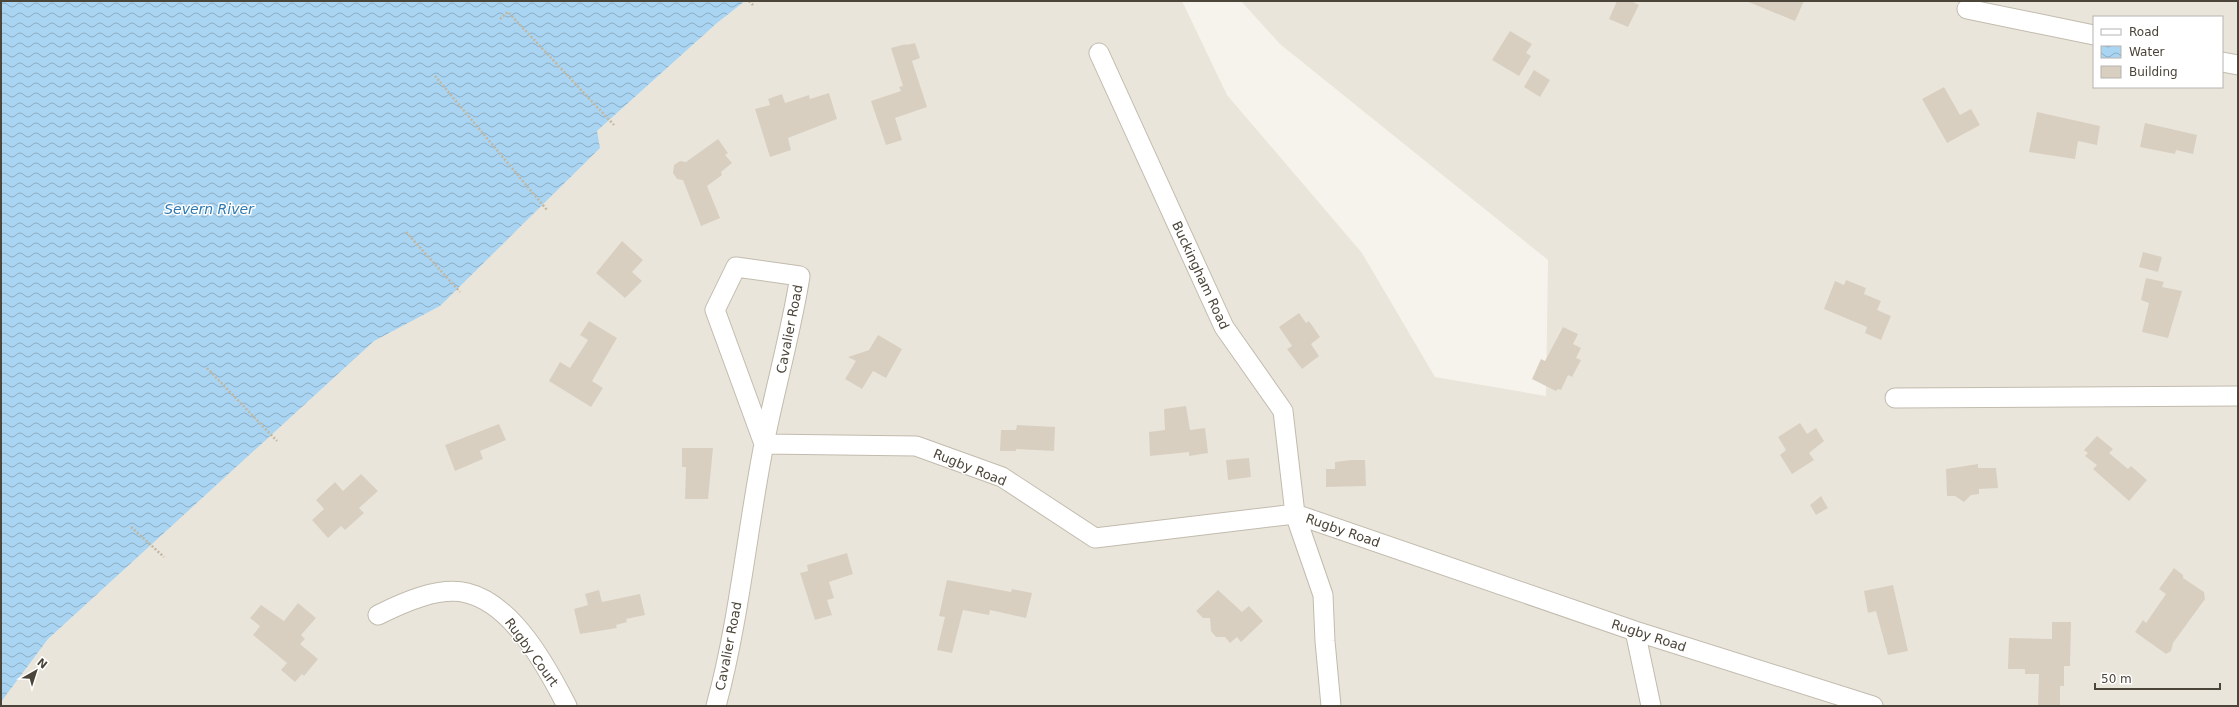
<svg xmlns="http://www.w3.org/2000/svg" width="2239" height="707" font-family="'DejaVu Sans',sans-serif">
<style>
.residential{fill:#eae5da;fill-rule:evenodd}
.water{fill:url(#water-waves)}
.building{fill:#d8cfc1}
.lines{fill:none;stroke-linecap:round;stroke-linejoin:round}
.street-casing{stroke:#c2bbae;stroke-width:21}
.path{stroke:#c4b79f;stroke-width:2.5;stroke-dasharray:2 2;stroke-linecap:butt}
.street{stroke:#fff;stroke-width:19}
.labels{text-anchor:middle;stroke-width:3;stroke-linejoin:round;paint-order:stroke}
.street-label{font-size:13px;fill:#4b4439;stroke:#fff}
.water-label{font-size:14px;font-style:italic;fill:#2e7ab2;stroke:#fff}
</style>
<defs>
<pattern id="water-waves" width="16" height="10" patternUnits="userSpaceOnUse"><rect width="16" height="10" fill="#a9d4f2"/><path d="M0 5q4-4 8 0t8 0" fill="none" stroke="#8caec5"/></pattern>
</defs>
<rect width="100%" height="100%" fill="#f6f3ec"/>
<path class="residential" d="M 745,1 L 1182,1 L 1227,95 L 1362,253 L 1435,377 L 1546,396 L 1548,260 L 1280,44 L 1241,1 L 2238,1 L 2238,706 L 1,706 L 1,702 L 48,639 L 374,340 L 440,306 L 597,131 L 717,23 ZM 2094,17 L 2222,17 L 2222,87 L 2094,87 Z"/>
<path class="water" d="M 1,1 L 745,1 L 717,23 L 597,131 L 600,148 L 440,306 L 374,341 L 48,639 L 1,702 Z"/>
<path class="building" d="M 1617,1 L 1631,1 L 1639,5 L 1628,27 L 1609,19 Z
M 1746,1 L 1804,1 L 1795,21 Z
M 1510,31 L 1532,44 L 1526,53 L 1531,56 L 1519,76 L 1492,60 Z
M 915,43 L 920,58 L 912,61 L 927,107 L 895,118 L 902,140 L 886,145 L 871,101 L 901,91 L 899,87 L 903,86 L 891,48 L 906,44 L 906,45 Z
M 1534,70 L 1550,80 L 1540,97 L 1524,87 Z
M 1944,87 L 1960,115 L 1971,109 L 1980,125 L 1947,143 L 1922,99 Z
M 829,93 L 837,119 L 788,138 L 791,150 L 770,157 L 755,109 L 770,105 L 768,99 L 782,94 L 785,103 L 809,95 L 810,99 Z
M 2037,112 L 2100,126 L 2097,145 L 2078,141 L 2075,159 L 2029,152 Z
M 2145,123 L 2197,135 L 2193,154 L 2176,150 L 2175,154 L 2140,147 Z
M 718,139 L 728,153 L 725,155 L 732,163 L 721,172 L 722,175 L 707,186 L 720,218 L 701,226 L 683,180 L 677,179 L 673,173 L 674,165 L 680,161 L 686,162 Z
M 622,241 L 643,260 L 632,272 L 642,281 L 625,298 L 596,273 Z
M 2143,252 L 2162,257 L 2158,272 L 2139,267 Z
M 2146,278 L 2164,282 L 2162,287 L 2182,291 L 2168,338 L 2142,332 L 2149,303 L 2141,300 Z
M 1846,280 L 1866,288 L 1864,294 L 1881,301 L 1877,310 L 1891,316 L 1881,340 L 1865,333 L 1867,327 L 1824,309 L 1835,281 L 1844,285 Z
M 1299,313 L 1306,323 L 1309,321 L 1320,337 L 1311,344 L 1319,356 L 1302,369 L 1287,349 L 1292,346 L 1279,327 Z
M 589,321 L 617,338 L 592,381 L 603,388 L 591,407 L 549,381 L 560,362 L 570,368 L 588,340 L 580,335 Z
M 1563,327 L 1578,334 L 1573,344 L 1581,348 L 1576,358 L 1581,360 L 1572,377 L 1568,375 L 1561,390 L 1558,389 L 1556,391 L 1532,379 L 1541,359 L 1545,361 Z
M 878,335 L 902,349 L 886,378 L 873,371 L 862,389 L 845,379 L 856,361 L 848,357 L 869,350 Z
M 1186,406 L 1190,430 L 1205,428 L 1208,453 L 1189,456 L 1189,452 L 1150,456 L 1149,432 L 1165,430 L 1164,409 Z
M 1800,423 L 1807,434 L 1816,428 L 1824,441 L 1809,453 L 1814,460 L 1792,474 L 1780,455 L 1786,450 L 1778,437 Z
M 499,424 L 506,440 L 480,451 L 483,459 L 455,471 L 445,445 Z
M 1017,425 L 1055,427 L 1054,451 L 1016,449 L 1016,451 L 1000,451 L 1001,430 L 1016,430 Z
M 2097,436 L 2113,449 L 2109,453 L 2128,469 L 2131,466 L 2147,480 L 2129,501 L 2093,469 L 2097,465 L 2085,456 L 2088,453 L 2084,450 Z
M 682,448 L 713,448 L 708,499 L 685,499 L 686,467 L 682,467 Z
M 1249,458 L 1251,477 L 1228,480 L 1226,460 Z
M 1351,460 L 1365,460 L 1366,486 L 1326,487 L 1326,469 L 1335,469 L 1335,462 Z
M 1978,464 L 1978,468 L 1996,468 L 1998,488 L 1979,489 L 1979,494 L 1971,495 L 1964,502 L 1955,496 L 1947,496 L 1946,469 Z
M 361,474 L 378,491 L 359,508 L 364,513 L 345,530 L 341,526 L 328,538 L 312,520 L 324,509 L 316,500 L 335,482 L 343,491 Z
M 1821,496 L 1828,508 L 1816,515 L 1810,505 Z
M 847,553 L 853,574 L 829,582 L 834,598 L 827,600 L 832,615 L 815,620 L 800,573 L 808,571 L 807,565 Z
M 2174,568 L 2183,575 L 2183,578 L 2204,592 L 2205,599 L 2173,643 L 2171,651 L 2166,654 L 2135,632 L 2143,620 L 2146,623 L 2166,594 L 2159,589 Z
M 947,580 L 1011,592 L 1012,589 L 1032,593 L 1026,618 L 990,610 L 989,615 L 963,610 L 952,653 L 937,650 L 945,617 L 939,616 Z
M 1893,585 L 1908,651 L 1888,655 L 1876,611 L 1868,613 L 1864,591 Z
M 599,590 L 602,602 L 640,594 L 645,615 L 626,619 L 627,622 L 616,625 L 617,628 L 580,634 L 574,609 L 588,605 L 585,594 Z
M 1218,590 L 1242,612 L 1249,606 L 1263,621 L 1241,642 L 1237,637 L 1230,643 L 1225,637 L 1216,637 L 1211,631 L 1210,618 L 1203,618 L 1196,611 Z
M 298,603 L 316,618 L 301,635 L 305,639 L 300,644 L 318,659 L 304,676 L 302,674 L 295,682 L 281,670 L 287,663 L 253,635 L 260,626 L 250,618 L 261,605 L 284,621 Z
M 2052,622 L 2071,622 L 2070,666 L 2064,666 L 2064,686 L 2060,686 L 2060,706 L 2038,706 L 2039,674 L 2025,674 L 2025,669 L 2008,669 L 2009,638 L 2052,639 Z"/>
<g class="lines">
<defs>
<path id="street" d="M 1967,9 L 2094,35
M 1099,53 L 1224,327 L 1283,411 L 1295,514 L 1323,595 L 1325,641 L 1331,706
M 2222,62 L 2238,65
M 1895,398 L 2238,396
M 378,615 C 402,603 439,586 467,593 C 513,604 547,667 567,706
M 1635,631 L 1651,706
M 716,706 C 739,622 747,530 764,444 C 775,388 791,333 800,276 L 736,267 L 715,310 L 764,444 L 916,446 L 1002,477 L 1095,538 L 1295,514 L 1635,631 L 1873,706"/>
</defs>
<use href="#street" class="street-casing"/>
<path class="path" d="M 749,1 L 753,5
M 500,19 L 508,12 L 614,125
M 435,76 L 547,210
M 406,232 L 460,292
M 207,368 L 277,441
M 131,527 L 164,557"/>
<use href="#street" class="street"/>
</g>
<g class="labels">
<g class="street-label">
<text transform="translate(1201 275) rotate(65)" y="5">Buckingham Road</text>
<text transform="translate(789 329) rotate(-79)" y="5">Cavalier Road</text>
<text transform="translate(970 467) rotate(22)" y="5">Rugby Road</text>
<text transform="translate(1343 530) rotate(19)" y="5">Rugby Road</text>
<text transform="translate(1649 635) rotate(18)" y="5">Rugby Road</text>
<text transform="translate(728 646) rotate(-79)" y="5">Cavalier Road</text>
<text transform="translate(532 652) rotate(54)" y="5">Rugby Court</text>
</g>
<g class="water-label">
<text x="209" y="214">Severn River</text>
</g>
</g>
<rect width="2239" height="707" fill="none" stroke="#4b4439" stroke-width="4"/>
<rect x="2093" y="16" width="130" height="72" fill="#ffffff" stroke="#b7b4b0"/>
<rect x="2101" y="29" width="20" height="6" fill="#ffffff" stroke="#b7b4b0"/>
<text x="2129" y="36" font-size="12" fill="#4b4439">Road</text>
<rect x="2101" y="46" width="20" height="12" fill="url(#water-waves)" stroke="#b7b4b0"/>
<text x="2129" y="56" font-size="12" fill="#4b4439">Water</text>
<rect x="2101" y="66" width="20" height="12" fill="#d8cfc1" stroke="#b7b4b0"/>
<text x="2129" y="76" font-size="12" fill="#4b4439">Building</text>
<g transform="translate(36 671) rotate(39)" stroke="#ffffff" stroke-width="3" paint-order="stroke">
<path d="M0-3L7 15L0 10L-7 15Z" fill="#4b4439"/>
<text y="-6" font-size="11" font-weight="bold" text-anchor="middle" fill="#4b4439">N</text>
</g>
<path d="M2095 683v6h125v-6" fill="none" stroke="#4b4439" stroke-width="2"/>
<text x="2101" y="683" font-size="12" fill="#4b4439" stroke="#ffffff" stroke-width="3" paint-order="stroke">50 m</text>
</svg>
